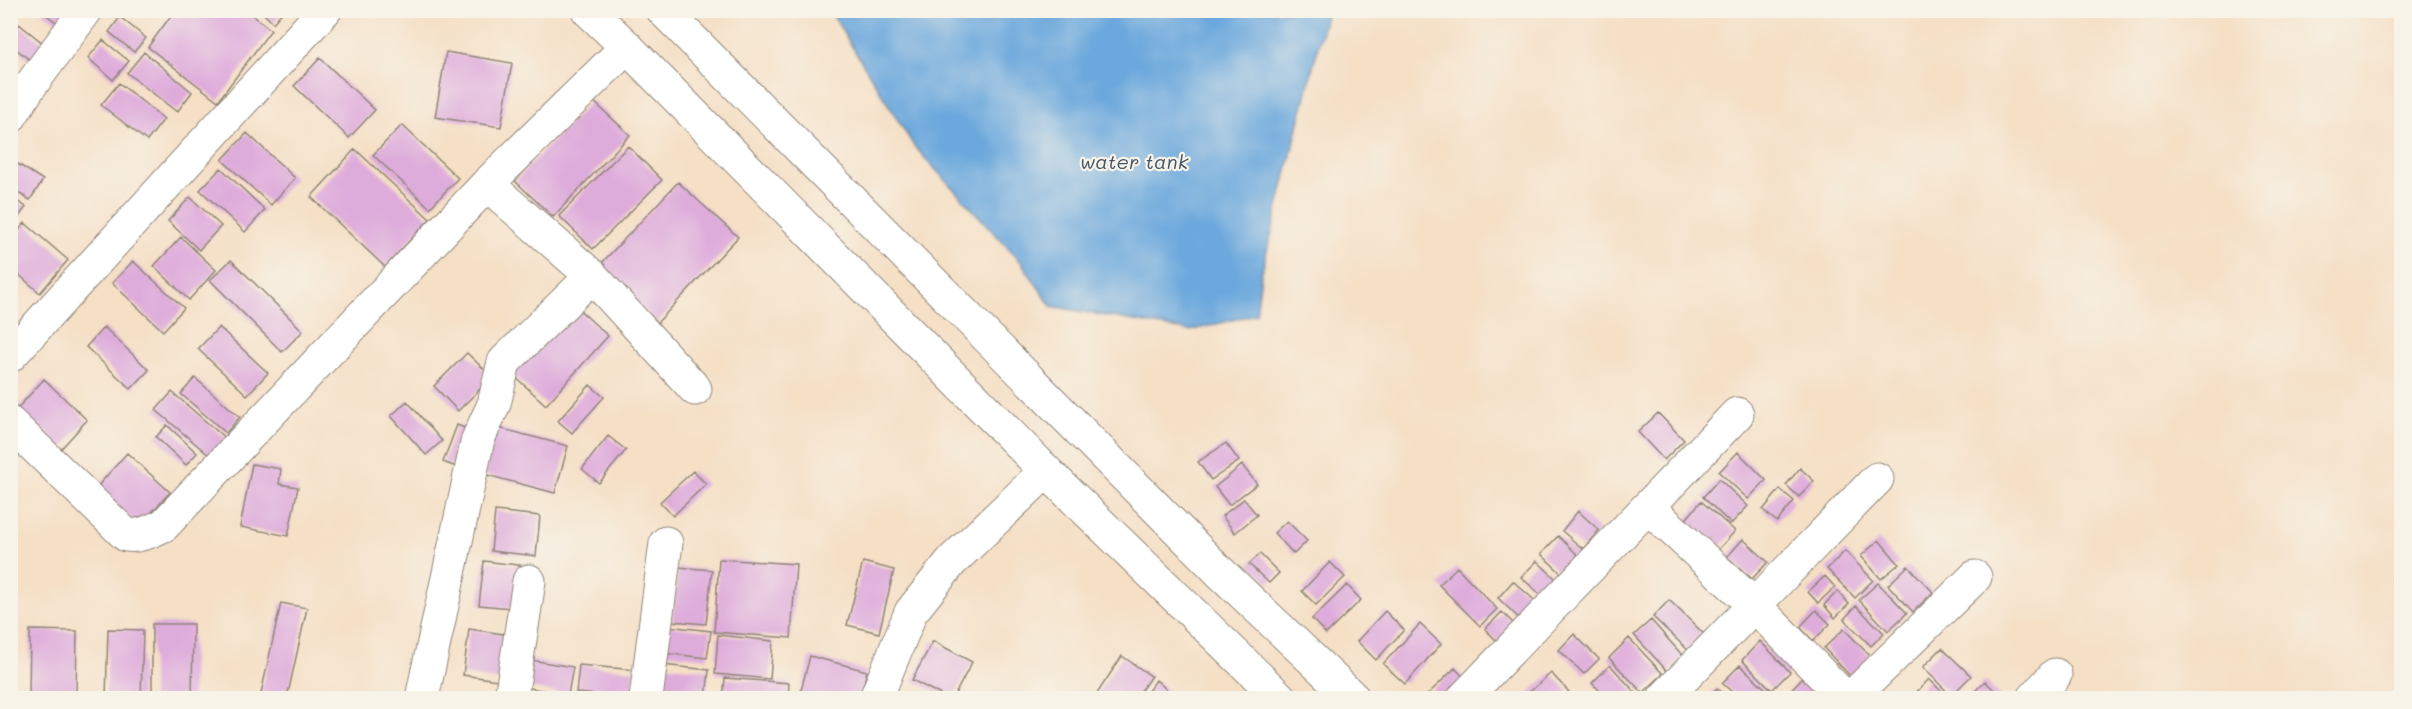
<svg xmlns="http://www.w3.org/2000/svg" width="2412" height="709" font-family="Mali,sans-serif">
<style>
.water{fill:#6ca8dd;stroke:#4c6a84;stroke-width:1.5}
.building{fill:#deacdb}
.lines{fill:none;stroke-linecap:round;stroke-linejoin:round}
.minor-casing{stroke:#908578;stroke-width:35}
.tertiary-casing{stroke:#908578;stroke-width:35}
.minor{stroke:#fff;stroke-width:33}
.tertiary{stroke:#fff;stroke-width:33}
.labels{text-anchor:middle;stroke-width:4.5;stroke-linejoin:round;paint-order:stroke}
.water-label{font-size:20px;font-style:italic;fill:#425769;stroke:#f7f3e8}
</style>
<rect width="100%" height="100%" fill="#f7f3e8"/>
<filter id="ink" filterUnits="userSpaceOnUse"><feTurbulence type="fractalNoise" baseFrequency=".0167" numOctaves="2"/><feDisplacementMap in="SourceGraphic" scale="12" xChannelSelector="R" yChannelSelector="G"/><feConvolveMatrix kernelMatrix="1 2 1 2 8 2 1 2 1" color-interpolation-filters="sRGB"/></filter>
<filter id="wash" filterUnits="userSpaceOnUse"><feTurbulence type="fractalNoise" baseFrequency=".008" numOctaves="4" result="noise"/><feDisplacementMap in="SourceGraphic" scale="24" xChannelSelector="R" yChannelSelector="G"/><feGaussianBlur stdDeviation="1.35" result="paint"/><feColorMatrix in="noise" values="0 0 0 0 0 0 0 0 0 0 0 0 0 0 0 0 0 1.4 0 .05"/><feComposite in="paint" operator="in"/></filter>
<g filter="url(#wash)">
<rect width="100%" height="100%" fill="#f5dfc5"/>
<path class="water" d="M 830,11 L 1327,11 L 1261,275 L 1256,314 L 1190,331 L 1051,306 L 1022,263 L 914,146 Z"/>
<g id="blocks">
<path class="building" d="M 40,10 L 71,10 L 60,25 Z
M 175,10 L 246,10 L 271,30 L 218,101 L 148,47 Z
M 260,10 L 284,10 L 273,23 Z
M 120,17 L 146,38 L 134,52 L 109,32 Z
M 19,24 L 44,44 L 31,61 L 10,44 L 10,35 Z
M 103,40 L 129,61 L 113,80 L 88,58 Z
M 144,52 L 192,92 L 177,112 L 127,73 Z
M 446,52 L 512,63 L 501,127 L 435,117 Z
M 320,58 L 375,110 L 349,138 L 294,86 Z
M 119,83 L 164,119 L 147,141 L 101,105 Z
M 592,100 L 630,135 L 553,217 L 515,181 Z
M 402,125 L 458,178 L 430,208 L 373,155 Z
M 247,133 L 295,178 L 271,205 L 222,160 Z
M 628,146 L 662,180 L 593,249 L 559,216 Z
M 355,149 L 430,219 L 385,267 L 311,197 Z
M 10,159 L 43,180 L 30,200 L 10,188 Z
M 221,168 L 265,210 L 245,232 L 200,190 Z
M 678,182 L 738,237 L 657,323 L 598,267 Z
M 10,196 L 26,207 L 10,229 Z
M 190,197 L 221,226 L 199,250 L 168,221 Z
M 25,223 L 68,260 L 40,293 L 10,267 L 10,240 Z
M 181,237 L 216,270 L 189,300 L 154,266 Z
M 231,260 L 303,331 L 282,352 L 210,280 Z
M 133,261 L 184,308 L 163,331 L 112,283 Z
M 573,304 L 608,336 L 546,405 L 511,373 Z
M 104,327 L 149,370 L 131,389 L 86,347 Z
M 219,327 L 268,373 L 247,395 L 198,349 Z
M 467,353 L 492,377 L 458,411 L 434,386 Z
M 195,378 L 240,417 L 226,433 L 181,394 Z
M 44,379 L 87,420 L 59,451 L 16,410 Z
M 590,385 L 604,397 L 572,433 L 558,421 Z
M 172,392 L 226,439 L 211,457 L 156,410 Z
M 407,401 L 442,441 L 426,455 L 391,416 Z
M 1658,413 L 1684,440 L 1664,460 L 1638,432 Z
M 167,425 L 197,453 L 186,465 L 156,437 Z
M 457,425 L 473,431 L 459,468 L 443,462 Z
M 495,427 L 568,446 L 555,493 L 483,474 Z
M 608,436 L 626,450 L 599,483 L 582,469 Z
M 1226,443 L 1239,461 L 1211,480 L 1198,462 Z
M 1738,452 L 1766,480 L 1748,499 L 1719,472 Z
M 127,453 L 170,492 L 139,526 L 96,488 Z
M 252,464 L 281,469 L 279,484 L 298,487 L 288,536 L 240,527 Z
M 1242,465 L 1257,484 L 1229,505 L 1215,487 Z
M 1800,468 L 1814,481 L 1799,497 L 1786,485 Z
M 693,471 L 706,484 L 673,516 L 660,502 Z
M 1719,479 L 1748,506 L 1731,524 L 1703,497 Z
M 1780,489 L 1794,501 L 1777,522 L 1763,510 Z
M 1244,499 L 1257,515 L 1235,533 L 1222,516 Z
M 1701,501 L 1735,531 L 1717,551 L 1684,522 Z
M 495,511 L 540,516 L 536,556 L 491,551 Z
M 1578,511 L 1599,530 L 1583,549 L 1562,531 Z
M 1287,521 L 1307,541 L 1294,554 L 1274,533 Z
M 1558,536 L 1583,560 L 1566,578 L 1541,554 Z
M 1743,539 L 1768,562 L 1752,579 L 1727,557 Z
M 1879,540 L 1899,564 L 1881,579 L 1861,556 Z
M 1845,551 L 1873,580 L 1855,598 L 1827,569 Z
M 1260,554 L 1279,573 L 1269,583 L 1249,564 Z
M 719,559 L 796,564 L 791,638 L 714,632 Z
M 484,561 L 526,566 L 521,609 L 479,605 Z
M 1537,561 L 1558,581 L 1543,597 L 1521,577 Z
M 863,562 L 894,570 L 879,633 L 847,625 Z
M 1330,562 L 1345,577 L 1316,605 L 1302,591 Z
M 1908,566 L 1933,592 L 1913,612 L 1888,585 Z
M 678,567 L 712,570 L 706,624 L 672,621 Z
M 1457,567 L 1497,609 L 1480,626 L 1439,585 Z
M 1825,576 L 1835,587 L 1818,603 L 1808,592 Z
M 1513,581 L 1542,607 L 1526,625 L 1498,598 Z
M 1878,583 L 1907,613 L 1888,631 L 1859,600 Z
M 1347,585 L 1361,600 L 1326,634 L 1312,619 Z
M 1838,591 L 1849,604 L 1835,618 L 1824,605 Z
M 1669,600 L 1705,635 L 1689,651 L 1653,617 Z
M 281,603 L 307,608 L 287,698 L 260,698 Z
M 1856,606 L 1884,633 L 1871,646 L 1844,619 Z
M 1816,610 L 1830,624 L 1813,641 L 1800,627 Z
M 1385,611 L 1404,630 L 1376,660 L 1357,641 Z
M 1502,612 L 1520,630 L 1503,647 L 1485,629 Z
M 1651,620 L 1684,657 L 1668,672 L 1634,635 Z
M 152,624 L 193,624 L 192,698 L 152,698 Z
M 1420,624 L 1441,644 L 1405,684 L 1383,664 Z
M 667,626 L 711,631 L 707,658 L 663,653 Z
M 108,629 L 143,630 L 141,698 L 106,698 Z
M 469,629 L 510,635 L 504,681 L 463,675 Z
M 1844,629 L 1871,657 L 1850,676 L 1824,648 Z
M 30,630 L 77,631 L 76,698 L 29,698 Z
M 1574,634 L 1599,659 L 1584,674 L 1559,650 Z
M 718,635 L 773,641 L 770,679 L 715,674 Z
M 1629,638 L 1663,674 L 1643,693 L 1609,658 Z
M 933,641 L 972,662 L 953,698 L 947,698 L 912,680 Z
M 1760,641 L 1790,672 L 1772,690 L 1742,660 Z
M 1942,648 L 1971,676 L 1951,696 L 1923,667 Z
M 810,656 L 867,671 L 860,698 L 799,698 Z
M 1122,656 L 1151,676 L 1136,698 L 1094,698 Z
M 519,658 L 573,667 L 568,695 L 514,685 Z
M 579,665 L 635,670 L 633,698 L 576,693 Z
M 662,665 L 709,670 L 706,698 L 659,698 Z
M 1610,665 L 1635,692 L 1628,698 L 1607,698 L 1592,683 Z
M 1740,665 L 1769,692 L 1763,698 L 1739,698 L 1722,683 Z
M 1455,668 L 1467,681 L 1449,698 L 1424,698 Z
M 1551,673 L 1569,692 L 1562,698 L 1523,698 Z
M 725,678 L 789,683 L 788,698 L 723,698 Z
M 1802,678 L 1823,698 L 1783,698 Z
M 1929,679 L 1948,698 L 1918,698 L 1914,695 Z
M 1156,680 L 1176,698 L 1143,698 Z
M 1985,681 L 2002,698 L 1968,698 Z
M 1717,688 L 1727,698 L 1707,698 Z"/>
</g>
</g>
<g filter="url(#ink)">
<use href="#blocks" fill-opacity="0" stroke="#908578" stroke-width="1.5"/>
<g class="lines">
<defs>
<path id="minor" d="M 10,117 L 28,89 L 86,10
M 487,184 L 592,276 L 695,389
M 10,356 L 325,10
M 10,423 L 126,535 C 140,537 151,531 164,525 L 487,184 L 627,47
M 1648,507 L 1753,604 L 1845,698
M 422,698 L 478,439 L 494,404 L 504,362 L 592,276
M 511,698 L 529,581
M 646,698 L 666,543
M 876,698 L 911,612 L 952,561 L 1046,471
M 1464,698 L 1737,414
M 1664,698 L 1877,479
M 1851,698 L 1975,577
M 2034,698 L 2055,675"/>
<path id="tertiary" d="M 588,10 L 627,47 L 1046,471 L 1280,698
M 663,10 L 1221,573 L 1353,698"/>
</defs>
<use href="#minor" class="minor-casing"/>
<use href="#tertiary" class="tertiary-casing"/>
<use href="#minor" class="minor"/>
<use href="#tertiary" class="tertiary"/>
</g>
</g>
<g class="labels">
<g class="water-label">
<text x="1134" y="169">water tank</text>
</g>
</g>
<rect width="2412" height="709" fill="none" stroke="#f7f3e8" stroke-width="36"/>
</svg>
